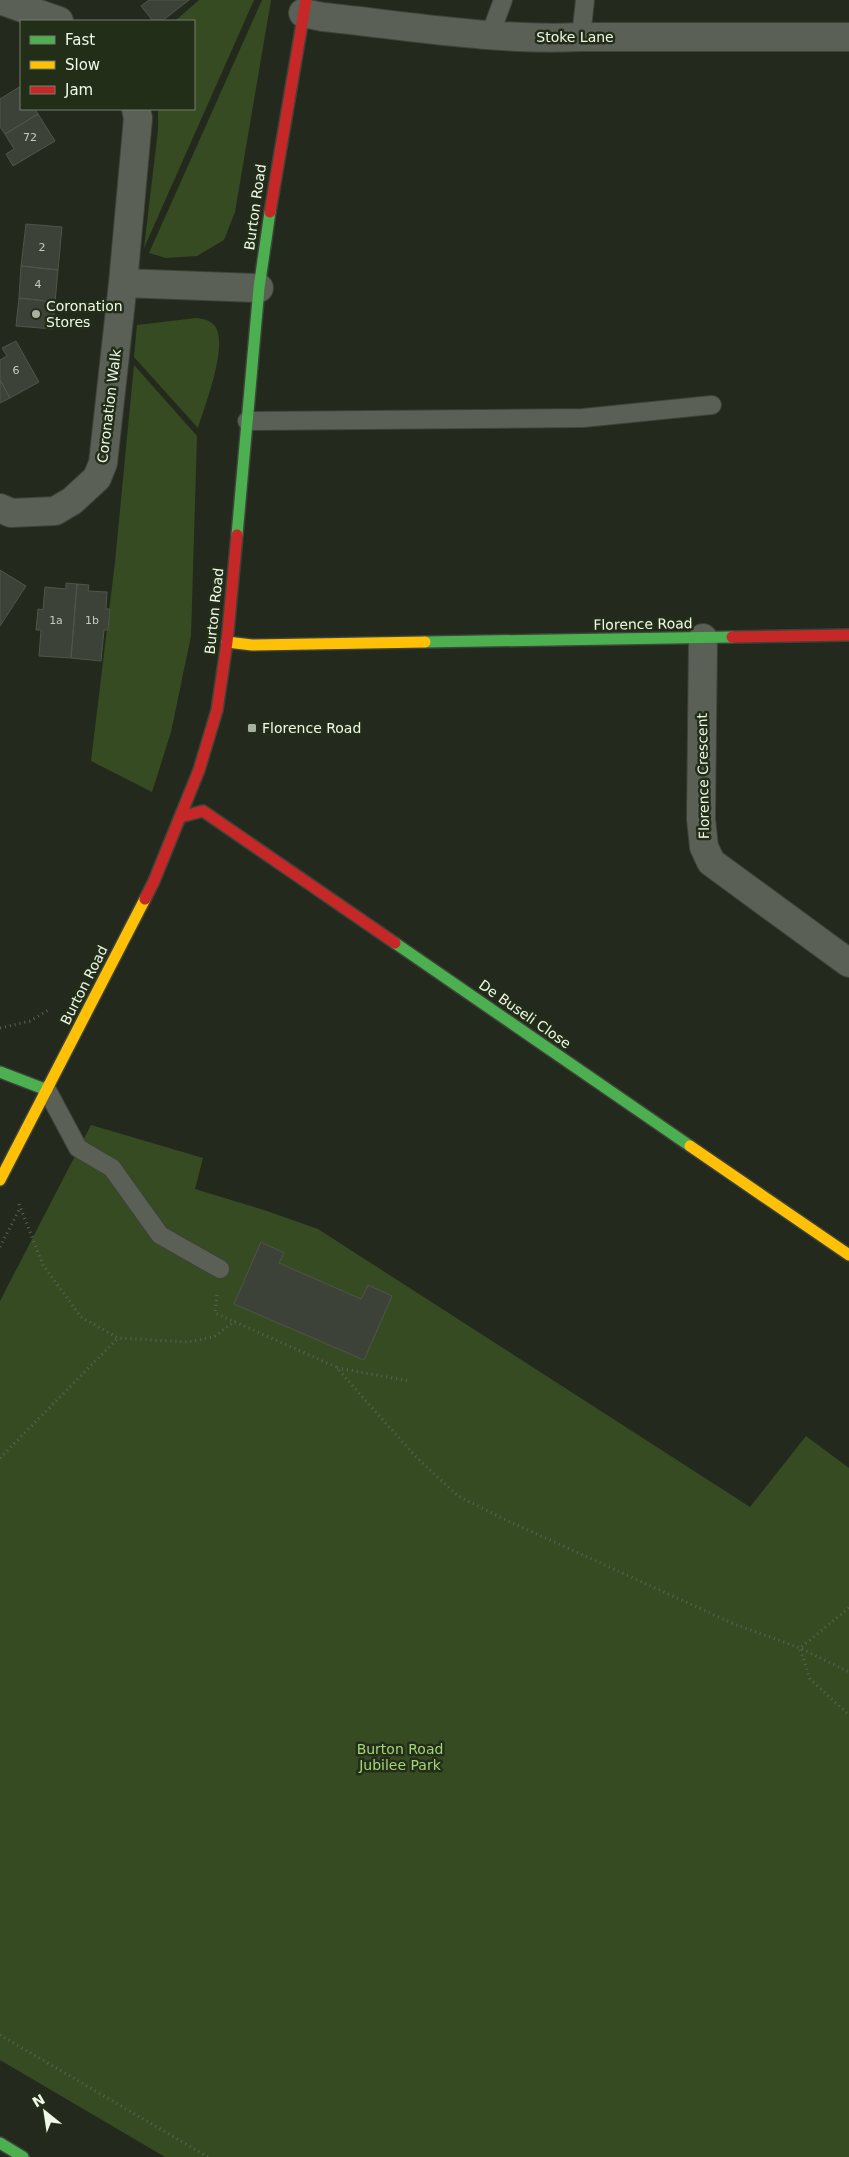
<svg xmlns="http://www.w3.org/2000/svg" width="849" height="2157" font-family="'DejaVu Sans',sans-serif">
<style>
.green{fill:#374b22}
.building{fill:#3d4238;stroke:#4e5549}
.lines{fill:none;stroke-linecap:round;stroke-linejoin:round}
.lane-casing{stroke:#3d4339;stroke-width:20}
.street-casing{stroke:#3d4339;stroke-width:30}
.fast-casing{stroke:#3d4339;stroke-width:14}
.slow-casing{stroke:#3d4339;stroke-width:14}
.jam-casing{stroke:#3d4339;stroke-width:14}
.path{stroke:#5e6259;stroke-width:3;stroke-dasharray:1 4;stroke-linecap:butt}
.lane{stroke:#5b6057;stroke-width:18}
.street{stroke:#5b6057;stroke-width:28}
.fast{stroke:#4caf50;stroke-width:11}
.slow{stroke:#ffc107;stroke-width:11}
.jam{stroke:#c62828;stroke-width:11}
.poi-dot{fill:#a8b0a2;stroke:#232e18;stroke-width:2}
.labels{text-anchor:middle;stroke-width:5;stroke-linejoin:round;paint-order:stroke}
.number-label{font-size:11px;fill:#c3cabe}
.street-label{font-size:14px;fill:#f0f8ea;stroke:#232e18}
.poi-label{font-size:14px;fill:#f0f8ea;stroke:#232e18;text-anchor:start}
.park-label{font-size:14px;fill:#a7d479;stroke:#232e18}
</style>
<rect width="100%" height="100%" fill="#23291d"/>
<path class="green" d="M 199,0 L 254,0 L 144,248 L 158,130 L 158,109 L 194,109 L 194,21 L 175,21 Z
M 262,0 L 271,0 L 235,212 L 224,240 L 197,256 L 166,258 L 149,253 Z
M 196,318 C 203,319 208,319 214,325 C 230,342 204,408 198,428 L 134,357 L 137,325 Z
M 134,365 L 197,436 L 191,636 L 171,732 L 152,792 L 91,761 L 115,562 Z
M 91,1125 L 203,1158 L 195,1189 L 264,1210 L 318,1229 L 750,1507 L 806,1436 L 849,1468 L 849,2157 L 165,2157 L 0,2060 L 0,1301 Z"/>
<path class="building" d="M 149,0 L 189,0 L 162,21 L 153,21 L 141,6 Z
M 21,86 L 21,109 L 35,109 L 38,114 L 5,134 L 0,127 L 0,99 Z
M 38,114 L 55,141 L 13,166 L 6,154 L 14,149 L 5,134 Z
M 26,224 L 62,227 L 58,270 L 21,266 Z
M 21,266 L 58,270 L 55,302 L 19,298 Z
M 19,298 L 55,302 L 53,329 L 16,326 Z
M 16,341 L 39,382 L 10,398 L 0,380 L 0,360 L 7,356 L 2,348 Z
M 0,380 L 10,398 L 0,403 Z
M 0,570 L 26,586 L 0,626 Z
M 66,583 L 77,584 L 71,658 L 39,656 L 41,630 L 36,630 L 38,609 L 43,610 L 45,587 L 66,589 Z
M 77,584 L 89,585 L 88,591 L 107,592 L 106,609 L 110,609 L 108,630 L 104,630 L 101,661 L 71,658 Z
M 261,1242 L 284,1253 L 279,1263 L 361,1299 L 368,1285 L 392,1296 L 364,1360 L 234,1304 Z"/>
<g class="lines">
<defs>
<path id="lane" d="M 490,35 L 503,0
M 581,37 L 585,0
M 247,421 L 583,418 L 712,405
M 47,1090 L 78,1148 L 112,1168 L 160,1235 L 220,1269"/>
<path id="street" d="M 0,0 L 59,21
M 303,13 L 323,17 C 409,26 495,41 581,37 L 849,37
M 123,283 L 259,288
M 0,508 L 11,513 L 55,511 L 72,501 L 97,478 L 103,463 L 123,283 L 138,118 L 136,109
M 703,638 L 701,819 L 704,847 L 711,862 L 849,963"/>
<path id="fast" d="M 237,535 L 259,288 L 270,212
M 425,642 L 732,637
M 395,943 L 690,1146
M 0,1072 L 47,1090
M 0,2143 L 23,2157"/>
<path id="slow" d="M 227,642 L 252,645 L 425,642
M 690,1146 L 849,1255
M 0,1180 L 145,899"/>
<path id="jam" d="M 270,212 L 306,0
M 732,637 L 849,635
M 180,817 L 203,811 L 395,943
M 145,899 L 154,881 L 199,770 L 217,710 L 227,642 L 237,535"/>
</defs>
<use href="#lane" class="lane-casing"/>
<use href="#street" class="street-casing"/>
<use href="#fast" class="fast-casing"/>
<use href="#slow" class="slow-casing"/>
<use href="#jam" class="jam-casing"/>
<path class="path" d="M 0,1028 L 30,1021 L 50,1009
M 19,1204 L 43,1265 L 81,1317 L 118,1338 L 188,1342 L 214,1337 L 235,1321
M 0,1247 L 20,1208
M 217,1295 L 215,1313 L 336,1367 L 415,1456 L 458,1496 L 506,1520 L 734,1624 L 800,1648 L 849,1672
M 337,1368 L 410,1381
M 0,1458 L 118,1338
M 849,1608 L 800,1648 L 810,1679 L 849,1715
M 0,2035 L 208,2157"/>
<use href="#lane" class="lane"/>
<use href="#street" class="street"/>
<use href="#fast" class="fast"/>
<use href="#slow" class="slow"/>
<use href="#jam" class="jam"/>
</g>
<g class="poi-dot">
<circle cx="36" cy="314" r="5"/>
<rect x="247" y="723" width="10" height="10" rx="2.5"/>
</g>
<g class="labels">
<g class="number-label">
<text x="30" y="141">72</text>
<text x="42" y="251">2</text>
<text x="38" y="288">4</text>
<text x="16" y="374">6</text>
<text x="56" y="624">1a</text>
<text x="92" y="624">1b</text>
</g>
<g class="street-label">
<text x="575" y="42">Stoke Lane</text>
<text transform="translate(255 207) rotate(-82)" y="5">Burton Road</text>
<text transform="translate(109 406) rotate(-83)" y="5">Coronation Walk</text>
<text transform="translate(214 611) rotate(-84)" y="5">Burton Road</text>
<text transform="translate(643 624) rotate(-1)" y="5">Florence Road</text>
<text transform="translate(703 776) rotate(-91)" y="5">Florence Crescent</text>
<text transform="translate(84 985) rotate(-63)" y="5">Burton Road</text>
<text transform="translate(525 1014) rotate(35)" y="5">De Buseli Close</text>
</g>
<g class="poi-label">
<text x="46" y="311">Coronation<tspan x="46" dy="16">Stores</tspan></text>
<text x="262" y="733">Florence Road</text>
</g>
<g class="park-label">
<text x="400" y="1754">Burton Road<tspan x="400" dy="16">Jubilee Park</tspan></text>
</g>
</g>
<rect x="20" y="20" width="175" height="90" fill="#232e18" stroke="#757f6c"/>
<rect x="30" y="36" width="25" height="8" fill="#4caf50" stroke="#757f6c"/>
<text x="65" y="45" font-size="15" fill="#f0f8ea">Fast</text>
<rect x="30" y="61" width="25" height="8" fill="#ffc107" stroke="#757f6c"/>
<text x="65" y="70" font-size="15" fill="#f0f8ea">Slow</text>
<rect x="30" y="86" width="25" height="8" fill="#c62828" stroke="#757f6c"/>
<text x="65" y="95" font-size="15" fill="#f0f8ea">Jam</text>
<g transform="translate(45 2112) rotate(330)" stroke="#232e18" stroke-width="4" paint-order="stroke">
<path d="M0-4L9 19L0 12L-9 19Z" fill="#f0f8ea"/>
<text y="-8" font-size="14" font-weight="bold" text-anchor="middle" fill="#f0f8ea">N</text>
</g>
</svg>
